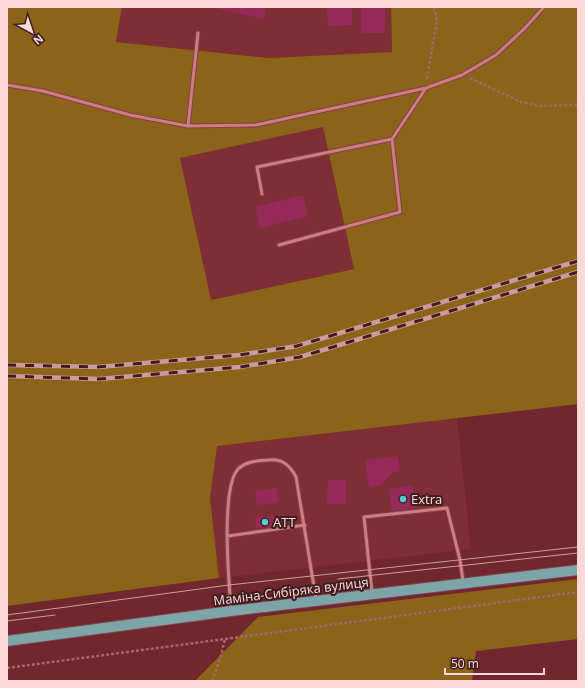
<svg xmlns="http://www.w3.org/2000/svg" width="585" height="688" font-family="'Open Sans',sans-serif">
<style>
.built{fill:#7f2e35}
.green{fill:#8b6319;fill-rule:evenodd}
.building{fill:#962b5a}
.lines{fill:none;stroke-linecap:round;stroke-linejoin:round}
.service-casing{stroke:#81424c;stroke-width:5}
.primary-casing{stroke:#81424c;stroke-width:12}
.path{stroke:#a3666b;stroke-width:2.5;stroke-dasharray:3 2;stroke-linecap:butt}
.service{stroke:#cf7c7f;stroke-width:3}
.primary{stroke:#7da4a7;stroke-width:10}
.tram{stroke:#cc9a9c;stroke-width:1}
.rail-casing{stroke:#cc9a9c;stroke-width:4.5}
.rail{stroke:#401e20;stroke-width:3;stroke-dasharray:9;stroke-linecap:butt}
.poi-dot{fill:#52cdd0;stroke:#401e20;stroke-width:1.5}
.labels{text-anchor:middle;stroke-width:4;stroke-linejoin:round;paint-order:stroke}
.poi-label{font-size:13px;fill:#fed9d9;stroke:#401e20;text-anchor:start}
.street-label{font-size:13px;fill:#fed9d9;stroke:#401e20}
</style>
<rect width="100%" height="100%" fill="#70272e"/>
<path class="built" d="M 122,7 L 391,7 L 392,52 L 269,58 L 116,42 Z
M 323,127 L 354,269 L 210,300 L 180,158 Z
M 457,418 L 471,549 L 219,578 L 210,498 L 217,446 Z"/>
<path class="green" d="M 7,7 L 122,7 L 116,42 L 269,58 L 392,52 L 391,7 L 578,7 L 578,404 L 217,446 L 210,498 L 219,578 L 7,606 ZM 323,127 L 354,269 L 211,300 L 180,158 Z
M 578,579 L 578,639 L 476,651 L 472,681 L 195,681 L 258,617 Z"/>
<path class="building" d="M 211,7 L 266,7 L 264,19 Z
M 327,7 L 352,7 L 352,25 L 328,26 Z
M 361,7 L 385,7 L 385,33 L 361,33 Z
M 303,195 L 308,216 L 260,228 L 255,207 Z
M 398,456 L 400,472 L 393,472 L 380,486 L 369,488 L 365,460 Z
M 328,480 L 346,480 L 346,504 L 327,504 Z
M 413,486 L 416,508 L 392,511 L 389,489 Z
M 277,488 L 278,503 L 257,505 L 255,491 Z
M 274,516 L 276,526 L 256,528 L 255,518 Z"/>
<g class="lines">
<defs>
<path id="service" d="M 7,85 L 43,91 L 130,115 L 188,126 L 256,125 L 426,88 L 462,75 L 496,55 L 525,28 L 544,7
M 188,126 L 198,33
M 262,194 L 257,167 L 392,139
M 279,245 L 400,212 L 392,139 L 426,88
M 228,536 L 305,525
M 372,593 L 364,517 L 447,508 L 460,560 L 463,581
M 231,609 C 229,582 220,486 239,468 C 247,461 258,461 268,460 C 282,458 290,465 296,477 L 316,599"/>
<path id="primary" d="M 7,641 L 231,611 L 578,570"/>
</defs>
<use href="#service" class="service-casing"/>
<use href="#primary" class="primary-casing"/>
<path class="path" d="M 470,78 L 521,102 L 539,106 L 578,105
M 427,79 L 437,20 L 434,7
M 7,668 L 578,592
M 212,681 L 220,659 L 225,639"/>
<use href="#service" class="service"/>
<use href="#primary" class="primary"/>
<path class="tram" d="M 338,579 L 578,553
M 7,615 L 229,585 L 578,547
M 7,621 L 55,615"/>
<defs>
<path id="rail" d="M 7,365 L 98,367 L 239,355 L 297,346 L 578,261
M 7,376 L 99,379 L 240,367 L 300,357 L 578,272"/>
</defs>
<use href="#rail" class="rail-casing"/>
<use href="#rail" class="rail"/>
</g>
<g class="poi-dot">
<circle cx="403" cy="499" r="4"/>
<circle cx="265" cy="522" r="4"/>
</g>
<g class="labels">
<g class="poi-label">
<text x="411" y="504">Extra</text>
<text x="273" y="527">ATT</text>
</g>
<g class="street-label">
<text transform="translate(291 591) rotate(-7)" y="5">Маміна-Сибіряка вулиця</text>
</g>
</g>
<rect width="585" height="688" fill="none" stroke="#fed9d9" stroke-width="16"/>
<g transform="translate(32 32) rotate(140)" stroke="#401e20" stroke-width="3" paint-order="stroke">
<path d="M0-3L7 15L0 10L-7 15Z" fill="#fed9d9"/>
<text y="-6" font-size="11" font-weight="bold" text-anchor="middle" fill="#fed9d9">N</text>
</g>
<path d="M445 668v6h99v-6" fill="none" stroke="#fed9d9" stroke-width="2"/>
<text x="451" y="668" font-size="12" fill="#fed9d9" stroke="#401e20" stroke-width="3" paint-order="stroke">50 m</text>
</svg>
